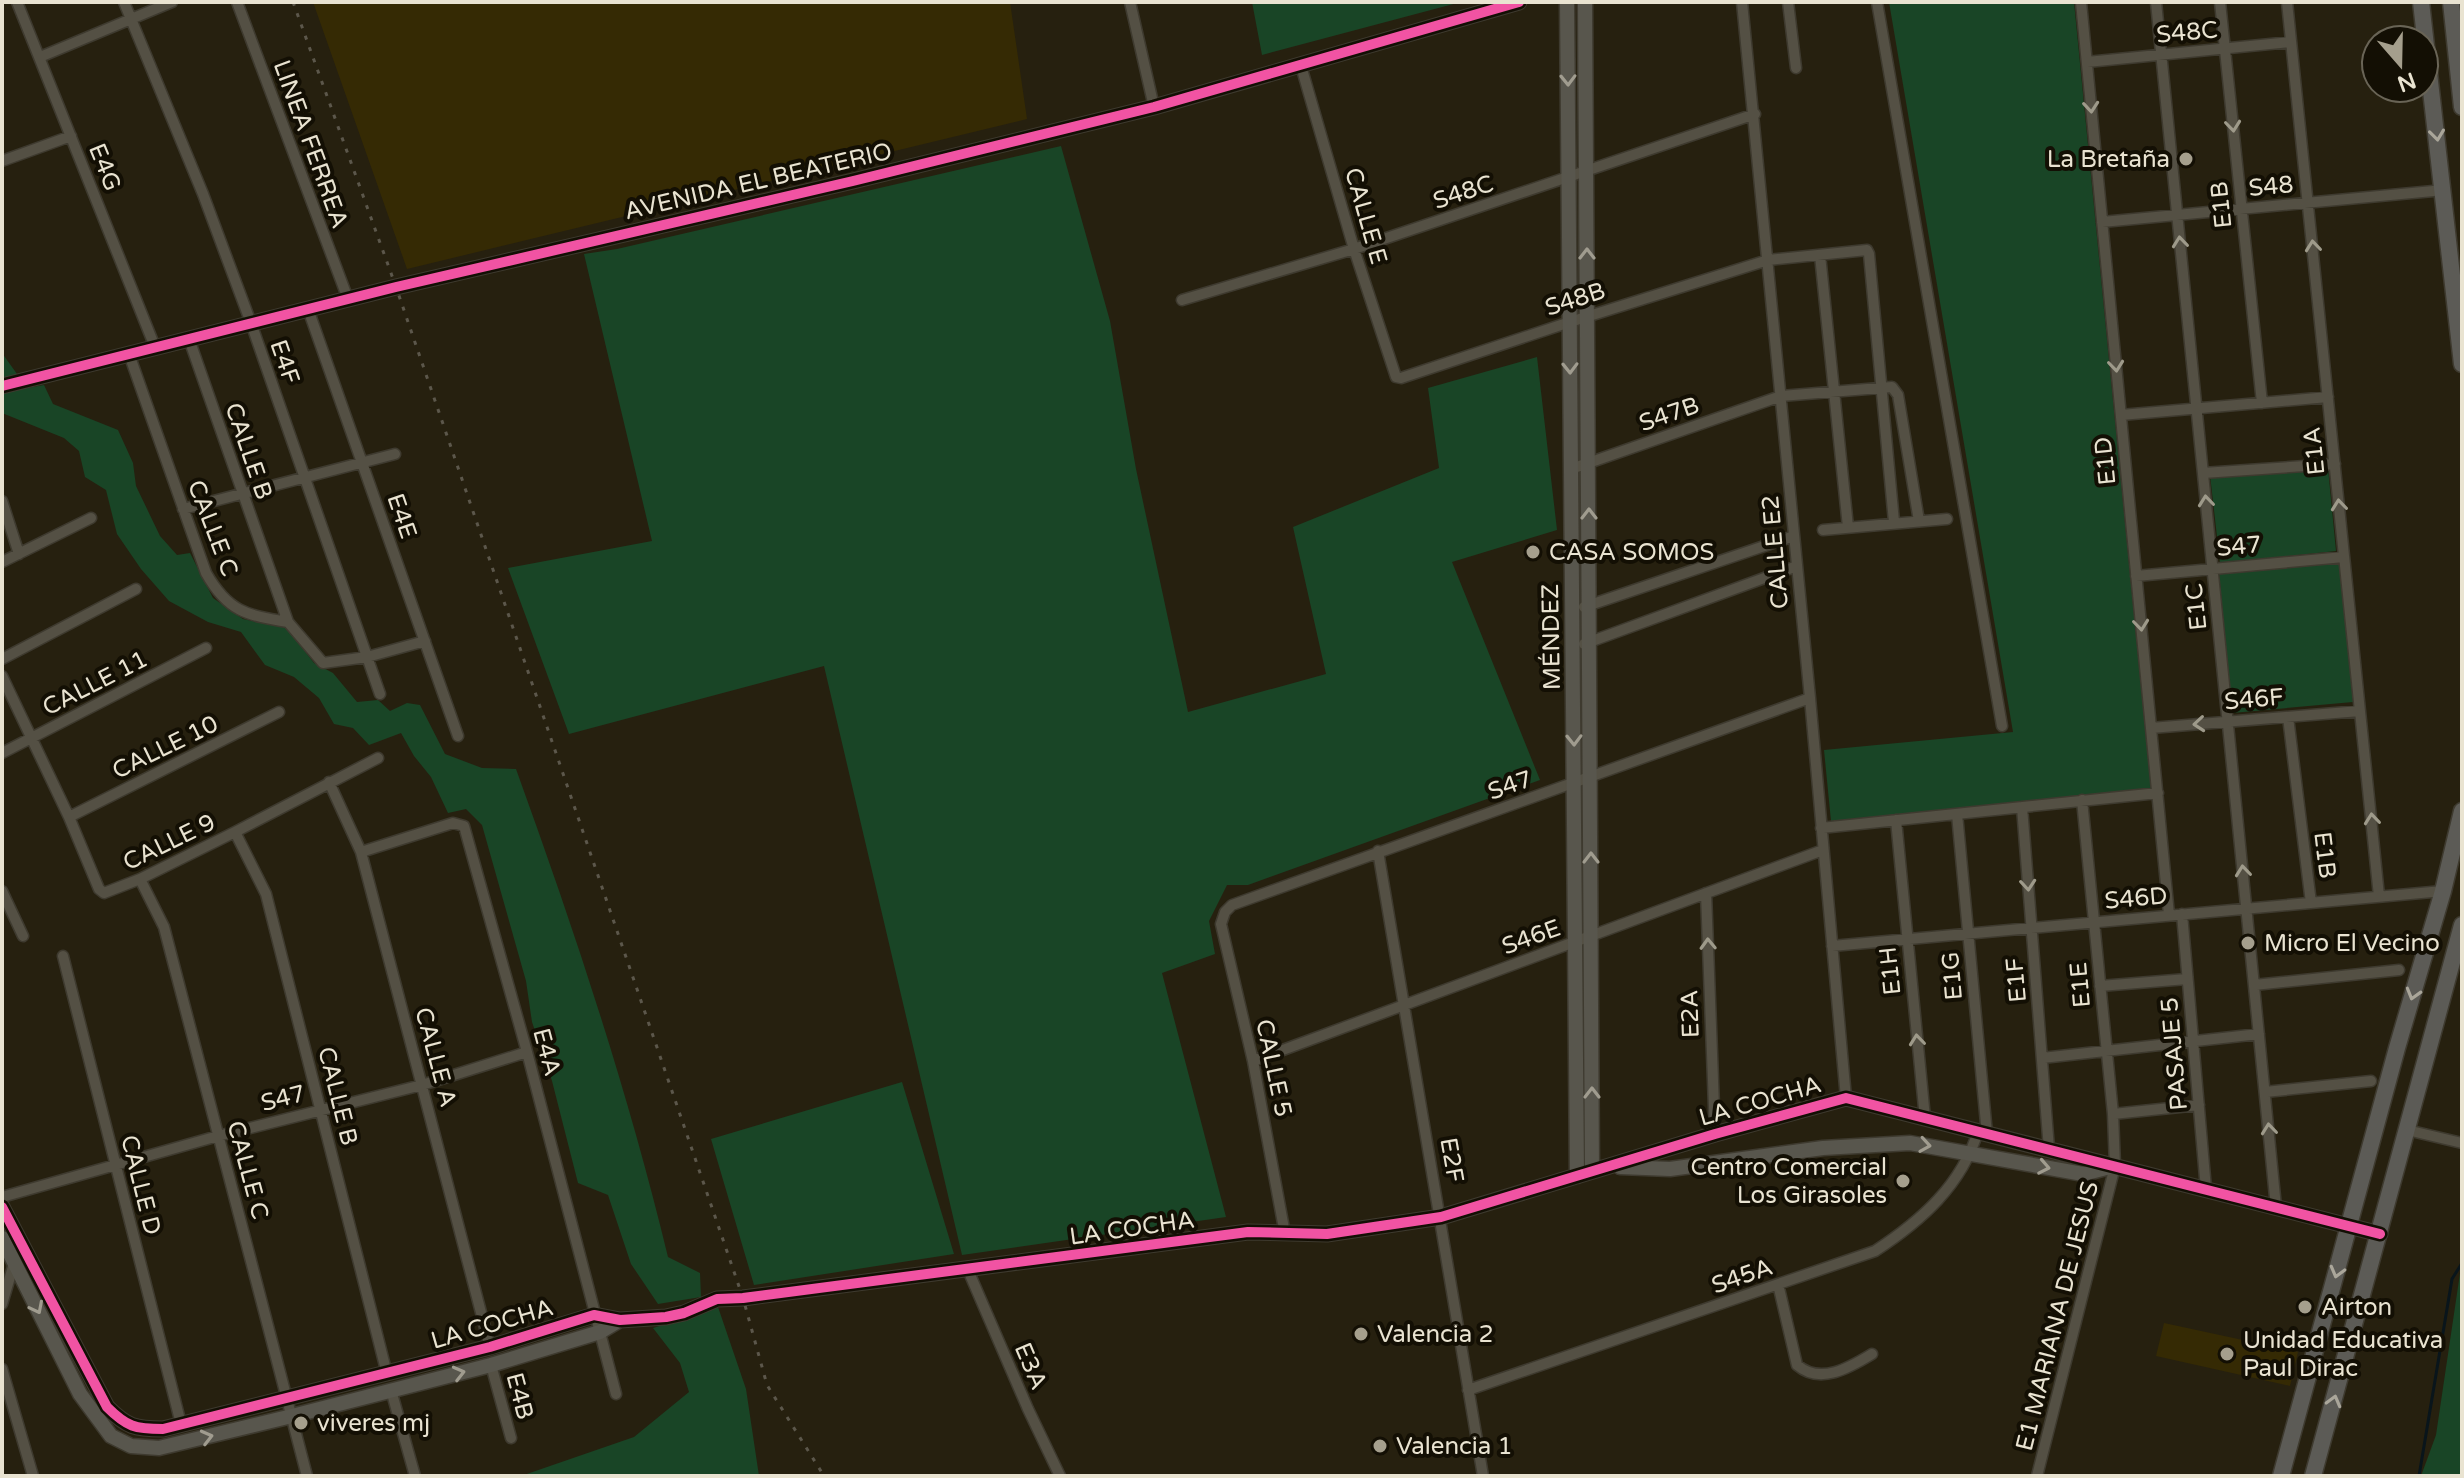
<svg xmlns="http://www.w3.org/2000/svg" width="2464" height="1478" font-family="'Varela Round',sans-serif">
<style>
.built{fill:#352a04}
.green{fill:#194526}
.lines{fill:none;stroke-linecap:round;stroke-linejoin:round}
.stream{stroke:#09151b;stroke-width:3}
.street-casing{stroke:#3e3a2f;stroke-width:13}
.secondary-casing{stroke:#3e3a2f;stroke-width:17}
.primary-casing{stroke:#3e3a2f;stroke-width:19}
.street{stroke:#545044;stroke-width:10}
.secondary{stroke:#58564d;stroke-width:14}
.primary{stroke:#5c5b56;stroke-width:16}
.rail{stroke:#5c574b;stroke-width:3;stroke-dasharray:4 8;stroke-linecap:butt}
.cycleway-casing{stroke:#130f04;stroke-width:15}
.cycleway{stroke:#f153a3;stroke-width:10}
.oneway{stroke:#a09c8f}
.oneway2{stroke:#9e9a8a}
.oneway3{stroke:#aaa69a}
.poi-dot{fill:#a59f8d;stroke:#130f04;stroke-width:3}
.labels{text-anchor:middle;stroke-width:8;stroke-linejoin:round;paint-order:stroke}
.street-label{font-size:24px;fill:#e9e3d1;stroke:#130f04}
.poi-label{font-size:24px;fill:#e9e3d1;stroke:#130f04;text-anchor:start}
</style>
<rect width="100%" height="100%" fill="#26200f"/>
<path class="built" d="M 313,2 L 1010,2 L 1027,119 L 407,269 Z
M 2164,1323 L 2298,1352 L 2290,1386 L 2156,1356 Z"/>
<path class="green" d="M 1252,2 L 1461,2 L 1262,55 Z
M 1889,2 L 2074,2 L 2151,789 L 1831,821 L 1824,750 L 2013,732 Z
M 1061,146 L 1110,321 L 1136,469 L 1188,712 L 1326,674 L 1293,527 L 1439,468 L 1428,388 L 1537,357 L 1557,530 L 1452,562 L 1540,780 L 1248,885 L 1227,885 L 1209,921 L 1215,954 L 1162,973 L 1226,1217 L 962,1255 L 824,666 L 569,734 L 508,568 L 652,541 L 584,254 L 617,249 Z
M 2,353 L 27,388 L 44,385 L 53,404 L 118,430 L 133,463 L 136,486 L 160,536 L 177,555 L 190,553 L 213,598 L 243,619 L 287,628 L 314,663 L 333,673 L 357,702 L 378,700 L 390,711 L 407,703 L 420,705 L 445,754 L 482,768 L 516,769 C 574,929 628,1091 668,1257 L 700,1273 L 701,1297 L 658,1304 L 631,1264 L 608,1195 L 578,1183 L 552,1081 L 532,1022 L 526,981 L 482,825 L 466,809 L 448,813 L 431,777 L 414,756 L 401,733 L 369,745 L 353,728 L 334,724 L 319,698 L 294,677 L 265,665 L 241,632 L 208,622 L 169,601 L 141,569 L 117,534 L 106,490 L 85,477 L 79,451 L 64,438 L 2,413 Z
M 2328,468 L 2336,551 L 2220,563 L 2210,475 Z
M 2339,561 L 2353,702 L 2232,713 L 2219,572 Z
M 902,1082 L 954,1254 L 754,1285 L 711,1139 Z
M 2462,1260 L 2462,1476 L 2421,1476 L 2436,1435 Z
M 718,1307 L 746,1389 L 759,1476 L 521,1476 L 634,1437 L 689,1392 L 680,1363 L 653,1328 Z"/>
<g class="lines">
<path class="stream" d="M 2419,1476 L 2452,1279 L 2462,1263"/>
<defs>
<path id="street" d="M 17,2 L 155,347
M 124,2 L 203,194 L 251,323 L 380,694
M 237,2 L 348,299
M 1130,2 L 1154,107
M 1742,2 L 1810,698 L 1846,1098
M 1788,2 L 1796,68
M 1877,2 L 2002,726
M 2081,2 L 2169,915
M 2156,2 L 2276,1207
M 2220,2 L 2262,403
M 2287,2 L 2379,896
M 40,57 L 172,2
M 2087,62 L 2291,42
M 1301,66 L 1354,249 L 1396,377 L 1401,378 L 1570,322 L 1768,260 L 1867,250 L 1869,254 L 1894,522
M 2,161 L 71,136
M 2102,222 L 2444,190
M 1820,255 L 1848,527
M 1182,300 L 1354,249 L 1755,114
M 308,309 L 458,736
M 189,339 L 288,622
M 129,354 L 206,573 C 228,612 246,615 288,622 L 323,663 L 367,657 L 425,641
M 2121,415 L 2328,397
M 1571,469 L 1781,396 L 1892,387 L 1898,395 L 1919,521
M 2203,473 L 2335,464
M 2,501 L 19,554
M 183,509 L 395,454
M 1823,530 L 1947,519
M 2,562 L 91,518
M 2136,576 L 2344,557
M 1584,607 L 1794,536
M 1584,644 L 1797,566
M 2,659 L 136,589
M 2,676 L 69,817 L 99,889 L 104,893 L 140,879 L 235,832 L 378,758
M 2288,717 L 2311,903
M 2151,728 L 2360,711
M 2,753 L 206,648
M 329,782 L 361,852 L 490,1347
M 2022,807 L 2049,1149
M 1957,814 L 1987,1134
M 69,817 L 279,712
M 1896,820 L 1925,1118
M 1821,828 L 2158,793
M 235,832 L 266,894 L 387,1374
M 1378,851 L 1483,1476
M 361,852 L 453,823 L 464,826 L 527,1052 L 616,1394
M 140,879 L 164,927 L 307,1476
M 2,891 L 23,936
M 1706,893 L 1715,1134
M 2182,914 L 2206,1189
M 1832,946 L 2443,891
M 63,956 L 181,1424
M 2254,985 L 2399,970
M 2100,986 L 2187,979
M 2042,1058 L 2259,1034
M 1253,1061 L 1823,850
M 2265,1092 L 2371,1081
M 2113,1114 L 2199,1105
M 2407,1130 L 2462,1143
M 2,1197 L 218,1136 L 422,1085 L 527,1052
M 1285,1234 L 1253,1061 L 1221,924 L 1225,912 L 1232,905 L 1810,698
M 968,1270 L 1028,1409 L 1060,1476
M 1778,1284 L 1797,1365 C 1820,1385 1849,1368 1872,1354
M 2,1304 L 15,1260
M 491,1365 L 511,1438
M 2,1369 L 33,1476
M 391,1390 L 415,1476
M 1468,1390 L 1875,1251 C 1921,1221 1962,1185 1978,1131
M 2037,1476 L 2115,1166 L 2113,1114 L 2082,800"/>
<path id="secondary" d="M 1567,2 L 1577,1176
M 1585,2 L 1592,1171
M 2,386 L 396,287 L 853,181 L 1154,107 L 1519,2
M 1620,1167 L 1670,1169 L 1823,1148 L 1910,1143 L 2083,1174 L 2114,1166
M 2,1207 L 107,1407 C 127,1427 135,1429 163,1429 L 490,1347 L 594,1315 L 620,1320 L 666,1317 L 684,1313 L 717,1299 L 743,1298 L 1248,1232 L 1327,1234 L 1441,1217 L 1715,1134 L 1846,1098 L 2380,1234
M 2,1238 L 80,1394 L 111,1436 L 131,1446 L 159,1448 L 292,1416 L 491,1365 L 600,1332 L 620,1320"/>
<path id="primary" d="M 2421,2 L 2462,364
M 2451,2 L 2462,107
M 2281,1476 L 2397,1048 L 2443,891 L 2462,811
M 2313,1476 L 2462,925"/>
</defs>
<use href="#street" class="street-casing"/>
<use href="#secondary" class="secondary-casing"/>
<use href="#primary" class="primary-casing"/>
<use href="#street" class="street"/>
<use href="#secondary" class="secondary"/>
<use href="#primary" class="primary"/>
<path class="rail" d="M 293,2 L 396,287 L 743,1298 L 767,1385 L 824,1476"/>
<defs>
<path id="cycleway" d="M 2,386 L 396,287 L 853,181 L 1154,107 L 1519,2
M 2,1207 L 107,1407 C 127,1427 135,1429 163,1429 L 490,1347 L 594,1315 L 620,1320 L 666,1317 L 684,1313 L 717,1299 L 743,1298 L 1248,1232 L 1327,1234 L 1441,1217 L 1715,1134 L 1846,1098 L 2380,1234"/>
</defs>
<use href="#cycleway" class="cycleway-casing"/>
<use href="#cycleway" class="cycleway"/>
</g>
<defs><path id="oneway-chevron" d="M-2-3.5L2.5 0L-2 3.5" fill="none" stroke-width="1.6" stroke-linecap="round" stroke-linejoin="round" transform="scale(2)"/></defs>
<g class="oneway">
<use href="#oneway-chevron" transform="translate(1568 80) rotate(89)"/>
<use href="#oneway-chevron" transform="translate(1587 254) rotate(-90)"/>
<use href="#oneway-chevron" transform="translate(1570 368) rotate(89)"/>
<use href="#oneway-chevron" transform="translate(1589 514) rotate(-90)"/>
<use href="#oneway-chevron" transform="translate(1574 740) rotate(89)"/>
<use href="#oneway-chevron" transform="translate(1591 858) rotate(-90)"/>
<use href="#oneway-chevron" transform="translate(1592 1093) rotate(-90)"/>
<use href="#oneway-chevron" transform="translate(1925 1145) rotate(9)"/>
<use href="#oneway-chevron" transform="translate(2044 1167) rotate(11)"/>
<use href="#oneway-chevron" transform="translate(37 1308) rotate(63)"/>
<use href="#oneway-chevron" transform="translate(459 1373) rotate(-14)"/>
<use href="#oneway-chevron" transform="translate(207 1437) rotate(-14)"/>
</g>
<g class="oneway2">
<use href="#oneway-chevron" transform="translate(2091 107) rotate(85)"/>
<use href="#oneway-chevron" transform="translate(2233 126) rotate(84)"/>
<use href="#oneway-chevron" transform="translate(2180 242) rotate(-96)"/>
<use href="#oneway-chevron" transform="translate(2313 246) rotate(-96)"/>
<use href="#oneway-chevron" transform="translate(2116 366) rotate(84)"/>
<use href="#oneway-chevron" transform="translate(2206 501) rotate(-96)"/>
<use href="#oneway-chevron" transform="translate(2339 505) rotate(-96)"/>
<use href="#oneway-chevron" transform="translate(2141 625) rotate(84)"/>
<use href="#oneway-chevron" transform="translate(2199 724) rotate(175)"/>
<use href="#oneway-chevron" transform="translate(2372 819) rotate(-96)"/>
<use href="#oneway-chevron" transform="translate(2243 871) rotate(-96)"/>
<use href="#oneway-chevron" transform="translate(2028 885) rotate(85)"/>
<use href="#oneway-chevron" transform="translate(1708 944) rotate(-92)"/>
<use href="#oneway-chevron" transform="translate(1917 1040) rotate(-96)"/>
<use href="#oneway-chevron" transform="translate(2269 1129) rotate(-96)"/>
</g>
<g class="oneway3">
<use href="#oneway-chevron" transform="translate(2437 135) rotate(83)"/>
<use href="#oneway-chevron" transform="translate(2413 994) rotate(106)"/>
<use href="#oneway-chevron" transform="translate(2337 1272) rotate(105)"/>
<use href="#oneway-chevron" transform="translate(2334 1401) rotate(-75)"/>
</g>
<g class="poi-dot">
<circle cx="2186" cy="159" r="8"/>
<circle cx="1533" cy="552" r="8"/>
<circle cx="2248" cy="943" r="8"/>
<circle cx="1903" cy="1181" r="8"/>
<circle cx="2305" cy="1307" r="8"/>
<circle cx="1361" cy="1334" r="8"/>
<circle cx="2227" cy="1354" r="8"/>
<circle cx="301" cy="1423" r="8"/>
<circle cx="1380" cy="1446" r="8"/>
</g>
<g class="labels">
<g class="street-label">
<text transform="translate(2187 32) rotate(-5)" y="8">S48C</text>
<text transform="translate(311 144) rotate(70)" y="8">LINEA FERREA</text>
<text transform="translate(105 167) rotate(68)" y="8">E4G</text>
<text transform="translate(758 181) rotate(-13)" y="8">AVENIDA EL BEATERIO</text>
<text transform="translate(2271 186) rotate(-5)" y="8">S48</text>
<text transform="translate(1463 192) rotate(-18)" y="8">S48C</text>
<text transform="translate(2221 205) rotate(-96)" y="8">E1B</text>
<text transform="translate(1366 216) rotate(74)" y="8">CALLE E</text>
<text transform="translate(1575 299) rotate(-18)" y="8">S48B</text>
<text transform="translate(285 362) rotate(71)" y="8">E4F</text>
<text transform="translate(1669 414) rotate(-19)" y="8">S47B</text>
<text transform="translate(249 451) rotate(71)" y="8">CALLE B</text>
<text transform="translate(2314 451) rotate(-96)" y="8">E1A</text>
<text transform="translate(2105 461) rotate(-96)" y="8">E1D</text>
<text transform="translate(402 516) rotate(71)" y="8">E4E</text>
<text transform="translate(213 528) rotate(69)" y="8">CALLE C</text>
<text transform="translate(2239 546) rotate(-5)" y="8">S47</text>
<text transform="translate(1775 552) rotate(-95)" y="8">CALLE E2</text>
<text transform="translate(2196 607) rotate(-96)" y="8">E1C</text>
<text transform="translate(1551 637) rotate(-91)" y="8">MÉNDEZ</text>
<text transform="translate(95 683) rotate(-27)" y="8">CALLE 11</text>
<text transform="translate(2254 699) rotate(-5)" y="8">S46F</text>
<text transform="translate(165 747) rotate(-26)" y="8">CALLE 10</text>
<text transform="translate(1510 785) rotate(-19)" y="8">S47</text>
<text transform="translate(169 842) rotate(-26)" y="8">CALLE 9</text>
<text transform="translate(2325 855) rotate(83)" y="8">E1B</text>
<text transform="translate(2136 898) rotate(-5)" y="8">S46D</text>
<text transform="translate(1531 937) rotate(-20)" y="8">S46E</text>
<text transform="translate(1890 971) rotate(-96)" y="8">E1H</text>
<text transform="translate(1952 976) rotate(-95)" y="8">E1G</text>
<text transform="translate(2016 980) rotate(-95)" y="8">E1F</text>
<text transform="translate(2080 985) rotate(-95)" y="8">E1E</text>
<text transform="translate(1690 1014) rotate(-92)" y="8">E2A</text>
<text transform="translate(547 1052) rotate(75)" y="8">E4A</text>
<text transform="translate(2174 1054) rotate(-95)" y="8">PASAJE 5</text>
<text transform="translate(436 1057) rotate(75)" y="8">CALLE A</text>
<text transform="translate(1274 1068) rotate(78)" y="8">CALLE 5</text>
<text transform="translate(338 1096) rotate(76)" y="8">CALLE B</text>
<text transform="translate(283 1098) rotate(-14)" y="8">S47</text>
<text transform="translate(1760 1101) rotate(-16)" y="8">LA COCHA</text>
<text transform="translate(1452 1160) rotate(80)" y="8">E2F</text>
<text transform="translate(248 1170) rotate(75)" y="8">CALLE C</text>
<text transform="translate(141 1185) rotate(76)" y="8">CALLE D</text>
<text transform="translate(1132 1228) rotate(-8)" y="8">LA COCHA</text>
<text transform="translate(1742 1276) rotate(-19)" y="8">S45A</text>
<text transform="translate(2057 1316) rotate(-76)" y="8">E1 MARIANA DE JESUS</text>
<text transform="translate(492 1324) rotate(-16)" y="8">LA COCHA</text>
<text transform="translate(1031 1366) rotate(67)" y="8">E3A</text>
<text transform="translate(520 1396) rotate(75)" y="8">E4B</text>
</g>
<g class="poi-label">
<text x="2170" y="167" text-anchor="end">La Bretaña</text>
<text x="1549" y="560">CASA SOMOS</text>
<text x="2264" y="951">Micro El Vecino</text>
<text x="1887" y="1175" text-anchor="end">Centro Comercial<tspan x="1887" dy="28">Los Girasoles</tspan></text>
<text x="2321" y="1315">Airton</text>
<text x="1377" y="1342">Valencia 2</text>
<text x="2243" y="1348">Unidad Educativa<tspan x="2243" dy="28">Paul Dirac</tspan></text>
<text x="317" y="1431">viveres mj</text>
<text x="1396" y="1454">Valencia 1</text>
</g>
</g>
<rect width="2464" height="1478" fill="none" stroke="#e9e3d1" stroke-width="8"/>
<g transform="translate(2400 64) rotate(160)"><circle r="38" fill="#130f04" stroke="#696456" stroke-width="2"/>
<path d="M0-6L14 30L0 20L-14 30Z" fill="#a59f8d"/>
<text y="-12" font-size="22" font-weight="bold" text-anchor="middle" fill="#e9e3d1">N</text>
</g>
</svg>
